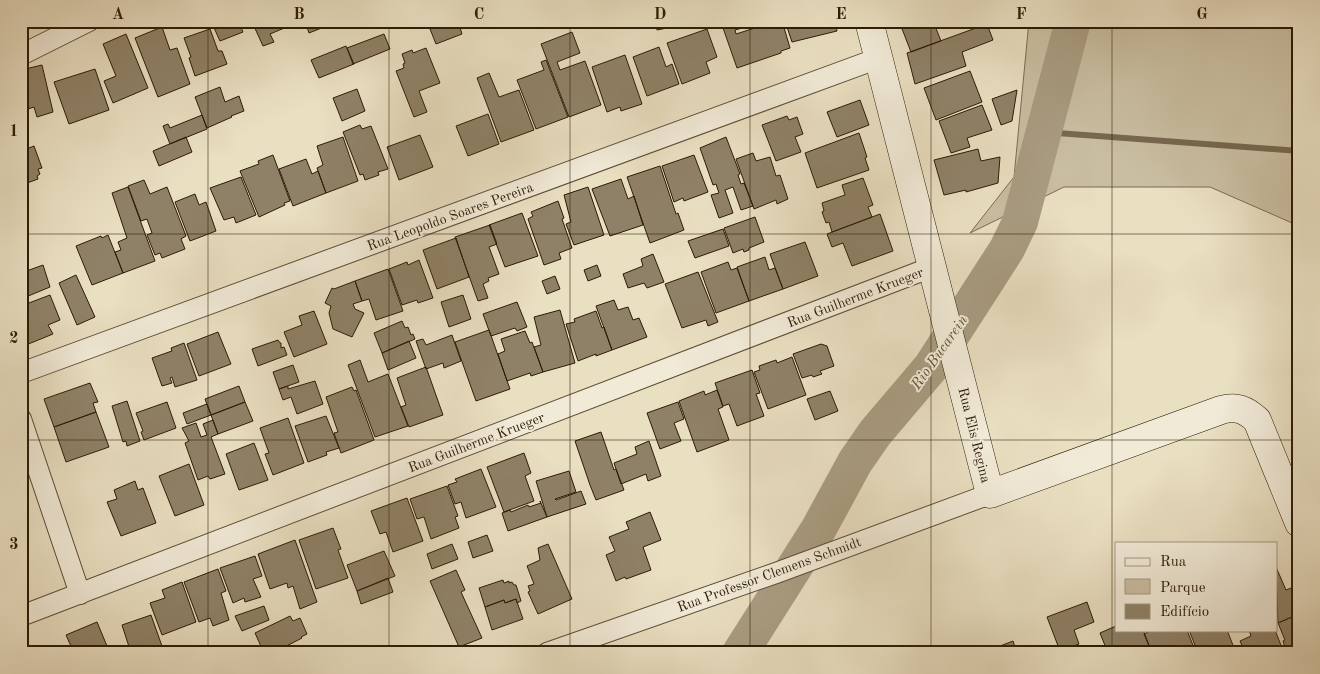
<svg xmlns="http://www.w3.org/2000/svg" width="1320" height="674" font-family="'Old Standard TT',serif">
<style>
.green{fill:#c9bea1;stroke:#7b6c53}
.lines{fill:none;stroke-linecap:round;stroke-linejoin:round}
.stream{stroke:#77684f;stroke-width:6}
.river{stroke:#a99c81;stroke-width:36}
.building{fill:#8f8167;stroke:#2d1b05}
.street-casing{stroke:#5c4c34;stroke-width:22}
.secondary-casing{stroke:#2d1b05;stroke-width:29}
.street{stroke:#f1ead7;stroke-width:20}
.secondary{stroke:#f1ead7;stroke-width:28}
.grid{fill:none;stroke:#2d1b05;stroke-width:1;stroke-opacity:0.55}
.labels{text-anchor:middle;stroke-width:4;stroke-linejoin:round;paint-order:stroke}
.street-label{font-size:14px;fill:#2d1b05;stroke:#f1ead7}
.water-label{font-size:15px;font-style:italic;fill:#5f4f37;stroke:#f1ead7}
.neatline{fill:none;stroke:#2d1b05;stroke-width:2}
.grid-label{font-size:16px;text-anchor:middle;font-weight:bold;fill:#2d1b05}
</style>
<rect width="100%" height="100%" fill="#e9dfc1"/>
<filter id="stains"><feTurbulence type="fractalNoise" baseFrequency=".004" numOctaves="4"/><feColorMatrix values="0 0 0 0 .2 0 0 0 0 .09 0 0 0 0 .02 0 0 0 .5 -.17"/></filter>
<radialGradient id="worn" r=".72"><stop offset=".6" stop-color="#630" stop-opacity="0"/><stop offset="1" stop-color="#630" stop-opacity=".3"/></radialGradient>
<path class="green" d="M 1029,21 L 1299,21 L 1299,226 L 1210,187 L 1064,187 L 970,233 L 1014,177 Z"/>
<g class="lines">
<path class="stream" d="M 1044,132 L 1299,151"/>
<path class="river" d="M 740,653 L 818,530 L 855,462 L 875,433 L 931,367 L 1007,249 L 1020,222 L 1073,21"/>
</g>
<path class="building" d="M 211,21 L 238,21 L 243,32 L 220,41 Z
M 256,21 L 293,21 L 294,24 L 270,34 L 274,42 L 263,46 L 253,24 Z
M 300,21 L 333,21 L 334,23 L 309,33 L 307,27 L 303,28 Z
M 450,21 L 458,21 L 462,34 L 436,44 L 430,29 Z
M 655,21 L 677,21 L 677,26 L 657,30 Z
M 737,21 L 748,21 L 750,26 L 735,30 L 736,34 L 777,21 L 782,21 L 790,48 L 781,51 L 781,53 L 737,68 L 722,25 Z
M 785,21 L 835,21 L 837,31 L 792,42 Z
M 899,21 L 933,21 L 941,41 L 911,52 Z
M 987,24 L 993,40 L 962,52 L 966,66 L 915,84 L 907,53 Z
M 162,27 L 170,50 L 177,48 L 190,84 L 158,97 L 135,38 Z
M 210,29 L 218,51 L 222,51 L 227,64 L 195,76 L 189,58 L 191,57 L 184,38 Z
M 707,29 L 717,57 L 706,62 L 710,73 L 682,84 L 667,43 Z
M 572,32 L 580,53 L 557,62 L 560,70 L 585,61 L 601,105 L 569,117 L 541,44 Z
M 126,34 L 148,88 L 113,103 L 104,81 L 116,76 L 103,44 Z
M 384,34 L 390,49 L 353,64 L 347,48 Z
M 346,46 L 354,64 L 319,78 L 311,60 Z
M 659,47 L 666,67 L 672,64 L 679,84 L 647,96 L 633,57 Z
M 426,48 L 440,83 L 419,91 L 427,112 L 414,117 L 396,71 L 404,68 L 403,64 L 405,63 L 402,54 L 412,50 L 413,53 Z
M 625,55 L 642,104 L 621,111 L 620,107 L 607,112 L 592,67 Z
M 546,60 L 568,117 L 536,129 L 517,80 L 544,70 L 541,62 Z
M 42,65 L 53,112 L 37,117 L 34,107 L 25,110 L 21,92 L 21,70 Z
M 95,69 L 109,110 L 69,124 L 54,82 Z
M 970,71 L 982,102 L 936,120 L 924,88 Z
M 489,73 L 499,97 L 519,90 L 534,130 L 501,142 L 477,78 Z
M 220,87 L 225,102 L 239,96 L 244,111 L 231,116 L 232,117 L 207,128 L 195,97 Z
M 357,89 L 365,111 L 342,121 L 333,98 Z
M 1017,90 L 1012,121 L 1001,125 L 992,99 Z
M 860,100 L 869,125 L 837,137 L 827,112 Z
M 982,105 L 992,130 L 967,138 L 970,147 L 951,153 L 939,121 Z
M 488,114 L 499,144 L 468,156 L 456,126 Z
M 202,115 L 207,129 L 170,144 L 163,126 L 168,124 L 170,128 Z
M 787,116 L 789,120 L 797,117 L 803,134 L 795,137 L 801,152 L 776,161 L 762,125 Z
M 360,125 L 362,129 L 371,126 L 388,169 L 378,172 L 379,175 L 365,180 L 363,174 L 360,175 L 343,132 Z
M 859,133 L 867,157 L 865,158 L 869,170 L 817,188 L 805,153 Z
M 420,135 L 433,167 L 399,180 L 387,147 Z
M 186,137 L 192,152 L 159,166 L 153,151 Z
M 343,137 L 358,181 L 326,193 L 317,168 L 323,165 L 317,146 Z
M 726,137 L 740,174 L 738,175 L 741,184 L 744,183 L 753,206 L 741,210 L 733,187 L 725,190 L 733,213 L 719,218 L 711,195 L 719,193 L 716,184 L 713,185 L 700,148 Z
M 34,146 L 42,168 L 38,169 L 40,174 L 37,176 L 38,179 L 27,183 L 21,163 L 21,151 Z
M 978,149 L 981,161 L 1000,157 L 998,183 L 966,192 L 966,190 L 944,195 L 934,160 Z
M 753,153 L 756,161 L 770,157 L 776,176 L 780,175 L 788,199 L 777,204 L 776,200 L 754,209 L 736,159 Z
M 273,155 L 290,201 L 284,203 L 285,205 L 259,217 L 240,171 L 259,164 L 258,161 Z
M 694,155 L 708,192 L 684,201 L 683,198 L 674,202 L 662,166 Z
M 306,159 L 312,174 L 318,171 L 326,193 L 293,206 L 279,169 Z
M 660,166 L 676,214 L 678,213 L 684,230 L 650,243 L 627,177 Z
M 241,177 L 256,215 L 236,223 L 234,217 L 224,220 L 210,188 Z
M 863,178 L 873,205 L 868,207 L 872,217 L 832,232 L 829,222 L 826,223 L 822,212 L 824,211 L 822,203 L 845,195 L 842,185 Z
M 621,179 L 628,199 L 634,196 L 643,225 L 610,236 L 592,189 Z
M 144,180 L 150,194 L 167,187 L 186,236 L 181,239 L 185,249 L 162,258 L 160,253 L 155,255 L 147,235 L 152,233 L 147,219 L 141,221 L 128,186 Z
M 128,187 L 155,261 L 123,273 L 115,252 L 121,250 L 118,242 L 127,238 L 112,193 Z
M 588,187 L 604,235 L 574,245 L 566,224 L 571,222 L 564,195 Z
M 195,194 L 199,205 L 206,202 L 216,231 L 190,241 L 175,202 Z
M 558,201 L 564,218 L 562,219 L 572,248 L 559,253 L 561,259 L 544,265 L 528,219 L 533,216 L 531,212 Z
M 522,213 L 538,256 L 505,267 L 489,225 Z
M 880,214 L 893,251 L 852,266 L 843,243 L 832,247 L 827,234 Z
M 755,217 L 764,242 L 749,248 L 749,250 L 744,252 L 743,249 L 733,253 L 724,228 Z
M 490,225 L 497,244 L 489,247 L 499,274 L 488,278 L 489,281 L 483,284 L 488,298 L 478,301 L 455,237 Z
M 723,229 L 729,246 L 695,258 L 688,241 Z
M 108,235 L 123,273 L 92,285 L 76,246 L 101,236 L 102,238 Z
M 456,238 L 469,277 L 437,289 L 423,250 Z
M 805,242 L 818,276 L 783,289 L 770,254 Z
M 653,254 L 664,282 L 647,288 L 644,283 L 628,288 L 623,274 L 643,266 L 641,259 Z
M 765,257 L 769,270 L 775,268 L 783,289 L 749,301 L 737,267 Z
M 419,260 L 433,298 L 418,303 L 417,300 L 402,305 L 389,269 L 407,262 L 408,265 Z
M 728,262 L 731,270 L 737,268 L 749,301 L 716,313 L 701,272 Z
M 43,265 L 50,287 L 21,299 L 21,273 Z
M 597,265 L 601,276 L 588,281 L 584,270 Z
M 388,269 L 403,311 L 376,320 L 369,299 L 362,301 L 355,281 Z
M 698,272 L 718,322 L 708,326 L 706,320 L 682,328 L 665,284 Z
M 76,275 L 95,317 L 77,325 L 59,283 Z
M 555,276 L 560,289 L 547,294 L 542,281 Z
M 355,281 L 362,301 L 353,304 L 355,309 L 364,313 L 352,337 L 333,329 L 329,313 L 331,306 L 325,303 L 332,288 L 334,289 Z
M 50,295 L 60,320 L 48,325 L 53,334 L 26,345 L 21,332 L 21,306 Z
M 463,295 L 471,319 L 449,327 L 441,302 Z
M 614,300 L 618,310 L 628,307 L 633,320 L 639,318 L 647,337 L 612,350 L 596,306 Z
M 517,302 L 527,327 L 517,331 L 515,328 L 491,336 L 483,314 Z
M 560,310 L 575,363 L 543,372 L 534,347 L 541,345 L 534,317 Z
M 314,311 L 327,344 L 294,357 L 284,332 L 302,325 L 299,316 Z
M 596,311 L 602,328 L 604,327 L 612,350 L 596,356 L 596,354 L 578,361 L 566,324 L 575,322 L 574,319 Z
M 402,321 L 405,328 L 408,327 L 411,335 L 413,334 L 415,339 L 382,353 L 374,333 Z
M 489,330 L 510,389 L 476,401 L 455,342 Z
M 525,331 L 530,343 L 532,342 L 543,372 L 531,376 L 530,373 L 507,381 L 498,354 L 505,351 L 501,339 Z
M 218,332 L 231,364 L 199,376 L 187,344 Z
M 452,335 L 461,361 L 444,368 L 443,363 L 426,369 L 416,341 L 423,339 L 426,345 Z
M 278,340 L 280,343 L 281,343 L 281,348 L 284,347 L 287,355 L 258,366 L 252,349 Z
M 409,341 L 416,358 L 388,370 L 382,353 Z
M 184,343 L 197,380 L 175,387 L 172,377 L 170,378 L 172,383 L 162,386 L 152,358 L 172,351 L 171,348 Z
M 821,344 L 827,346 L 834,366 L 820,371 L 822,374 L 813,377 L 812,375 L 802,378 L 793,354 Z
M 792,357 L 806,395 L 768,409 L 754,372 L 760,370 L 759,366 L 776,360 L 777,363 Z
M 360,360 L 368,382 L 388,374 L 408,426 L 375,437 L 348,365 Z
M 293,365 L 299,382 L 279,389 L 273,372 Z
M 426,367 L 443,415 L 409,427 L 401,407 L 406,405 L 397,378 Z
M 752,370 L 760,393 L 756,394 L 764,416 L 737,426 L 729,404 L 723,406 L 715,383 Z
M 315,381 L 323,404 L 297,414 L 291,397 L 283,400 L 279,389 L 288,386 L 288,389 Z
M 90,383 L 98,402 L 93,403 L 96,412 L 54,427 L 44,399 Z
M 239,386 L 245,402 L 211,415 L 205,399 Z
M 352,387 L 354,391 L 356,390 L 374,440 L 341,453 L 334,433 L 338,432 L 326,397 Z
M 717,390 L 723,407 L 718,409 L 729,440 L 697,452 L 679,401 L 704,391 L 705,395 Z
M 830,391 L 838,411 L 815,420 L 807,399 Z
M 127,401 L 140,441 L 127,446 L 126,441 L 123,442 L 112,406 Z
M 167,402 L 176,428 L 144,440 L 141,432 L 143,431 L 136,413 Z
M 245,402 L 253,421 L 218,434 L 211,415 Z
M 678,402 L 684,419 L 674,423 L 681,441 L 660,449 L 647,413 Z
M 207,404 L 211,415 L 187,424 L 183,413 Z
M 96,412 L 109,447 L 66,462 L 54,427 Z
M 326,416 L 339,448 L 326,452 L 327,455 L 308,462 L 295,426 Z
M 288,418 L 304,463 L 273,475 L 265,454 L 269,453 L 260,428 Z
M 213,420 L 218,434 L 211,437 L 225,474 L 210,479 L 208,476 L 198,480 L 185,443 L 189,441 L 182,428 L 196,423 L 201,437 L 207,435 L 203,424 Z
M 601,432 L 614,470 L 616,469 L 624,490 L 596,500 L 590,485 L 575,441 Z
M 649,441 L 661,476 L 648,481 L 646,474 L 621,484 L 614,463 L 637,454 L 635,447 Z
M 254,443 L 268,480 L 239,490 L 226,454 Z
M 524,453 L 531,473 L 525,476 L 534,501 L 504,512 L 487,467 Z
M 189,464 L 204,505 L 175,516 L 159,476 Z
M 481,469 L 496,507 L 466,518 L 461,502 L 455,504 L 448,485 L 457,482 L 455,479 Z
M 569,471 L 576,492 L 555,499 L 556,500 L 581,491 L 586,504 L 547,517 L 536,481 Z
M 135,481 L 138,490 L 143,488 L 156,523 L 121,536 L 107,502 L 117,499 L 114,490 Z
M 447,486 L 458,516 L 455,517 L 459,528 L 431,539 L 424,517 L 417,519 L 410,499 Z
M 407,498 L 423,541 L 393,552 L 386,532 L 380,534 L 371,511 Z
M 540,501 L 547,517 L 508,531 L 502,513 L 510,510 L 511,512 L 528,505 L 529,507 L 541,503 Z
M 650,512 L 661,540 L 643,547 L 651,570 L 626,579 L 625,577 L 616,581 L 606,555 L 615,551 L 609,537 L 629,529 L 626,522 Z
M 333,528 L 341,549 L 338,550 L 348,578 L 316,589 L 299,540 Z
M 487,535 L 493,551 L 473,558 L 468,542 Z
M 295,540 L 317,602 L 300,609 L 293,586 L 288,588 L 287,583 L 270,589 L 258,554 Z
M 452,544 L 458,559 L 432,569 L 427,554 Z
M 548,544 L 572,599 L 538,614 L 528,592 L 530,591 L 528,586 L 534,584 L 527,566 L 540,560 L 538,548 Z
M 21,545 L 27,561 L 21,563 Z
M 384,551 L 395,576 L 357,591 L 347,565 Z
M 255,556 L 262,576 L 253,579 L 261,597 L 245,602 L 244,598 L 233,603 L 220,568 Z
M 1276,567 L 1286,590 L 1299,585 L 1299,614 L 1278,623 Z
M 218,569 L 226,591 L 221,593 L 229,620 L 213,626 L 210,618 L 199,622 L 184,582 Z
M 456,570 L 465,590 L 461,592 L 482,638 L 459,647 L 430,581 Z
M 388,578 L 393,592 L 361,604 L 357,591 Z
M 503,580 L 504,583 L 509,581 L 509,583 L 512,582 L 514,585 L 516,585 L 521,601 L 517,603 L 516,599 L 505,603 L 504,600 L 485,607 L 479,588 Z
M 182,582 L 196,622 L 162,635 L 150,603 L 165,598 L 162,590 Z
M 516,599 L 523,619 L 492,630 L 485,607 L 504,600 L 505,603 Z
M 1087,602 L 1094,622 L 1074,630 L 1079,644 L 1060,651 L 1047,617 Z
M 264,606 L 269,620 L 242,631 L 235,616 Z
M 1299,614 L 1299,653 L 1287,653 L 1283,641 L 1285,640 L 1278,623 Z
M 151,615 L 163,649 L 153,653 L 131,653 L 122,625 Z
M 290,616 L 293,621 L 300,618 L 307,634 L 301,637 L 302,638 L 273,653 L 264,653 L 255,633 Z
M 97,622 L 107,646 L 91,653 L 74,653 L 66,635 Z
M 1116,626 L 1116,630 L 1143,630 L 1151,650 L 1144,653 L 1108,653 L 1100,633 Z
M 1152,630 L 1187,630 L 1196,653 L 1152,653 L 1144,634 Z
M 1189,630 L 1227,630 L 1236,653 L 1198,653 Z
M 1249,630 L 1275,630 L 1284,653 L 1245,653 L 1240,641 L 1251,636 Z
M 1013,641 L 1017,653 L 982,653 Z"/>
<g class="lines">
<defs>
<path id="street" d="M 21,55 L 89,21
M 21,373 L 879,58
M 21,419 L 80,594
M 21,616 L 932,267
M 547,653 L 776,573 L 990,494"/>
<path id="secondary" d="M 869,21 L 990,494 L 1221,410 C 1236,406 1245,409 1257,420 L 1299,523"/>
</defs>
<use href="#street" class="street-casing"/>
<use href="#secondary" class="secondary-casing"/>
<use href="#street" class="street"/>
<use href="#secondary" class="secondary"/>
</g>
<path class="grid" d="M 208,21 L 208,653M 389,21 L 389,653M 570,21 L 570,653M 750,21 L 750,653M 931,21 L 931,653M 1112,21 L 1112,653M 21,234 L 1299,234M 21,440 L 1299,440"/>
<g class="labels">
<g class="street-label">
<text transform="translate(450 216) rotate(-20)" y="5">Rua Leopoldo Soares Pereira</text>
<text transform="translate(855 297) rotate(-21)" y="5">Rua Guilherme Krueger</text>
<text transform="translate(975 435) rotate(76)" y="5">Rua Elis Regina</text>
<text transform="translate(476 442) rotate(-21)" y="5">Rua Guilherme Krueger</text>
<text transform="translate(769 574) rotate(-20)" y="5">Rua Professor Clemens Schmidt</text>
</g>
<g class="water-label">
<text transform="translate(939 352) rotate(-55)" y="5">Rio Bucarein</text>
</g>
</g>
<rect width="1320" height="674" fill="none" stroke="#e9dfc1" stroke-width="55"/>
<rect x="1115" y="542" width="162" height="90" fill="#f1ead7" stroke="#a39783"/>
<rect x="1125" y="558" width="25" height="8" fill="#f1ead7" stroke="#a39783"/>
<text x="1160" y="566" font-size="15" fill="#2d1b05">Rua</text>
<rect x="1125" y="579" width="25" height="15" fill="#c9bea1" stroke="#a39783"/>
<text x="1160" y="592" font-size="15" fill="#2d1b05">Parque</text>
<rect x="1125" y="604" width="25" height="15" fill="#8f8167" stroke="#a39783"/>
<text x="1160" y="616" font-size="15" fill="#2d1b05">Edifício</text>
<rect x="28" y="28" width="1264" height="618" class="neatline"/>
<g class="grid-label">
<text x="118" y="19">A</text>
<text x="299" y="19">B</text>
<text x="479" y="19">C</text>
<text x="660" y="19">D</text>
<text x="841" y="19">E</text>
<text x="1021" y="19">F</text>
<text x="1202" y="19">G</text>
<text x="14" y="136">1</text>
<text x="14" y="343">2</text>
<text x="14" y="549">3</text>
</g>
<rect width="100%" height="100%" filter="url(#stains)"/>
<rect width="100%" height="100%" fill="url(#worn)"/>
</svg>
